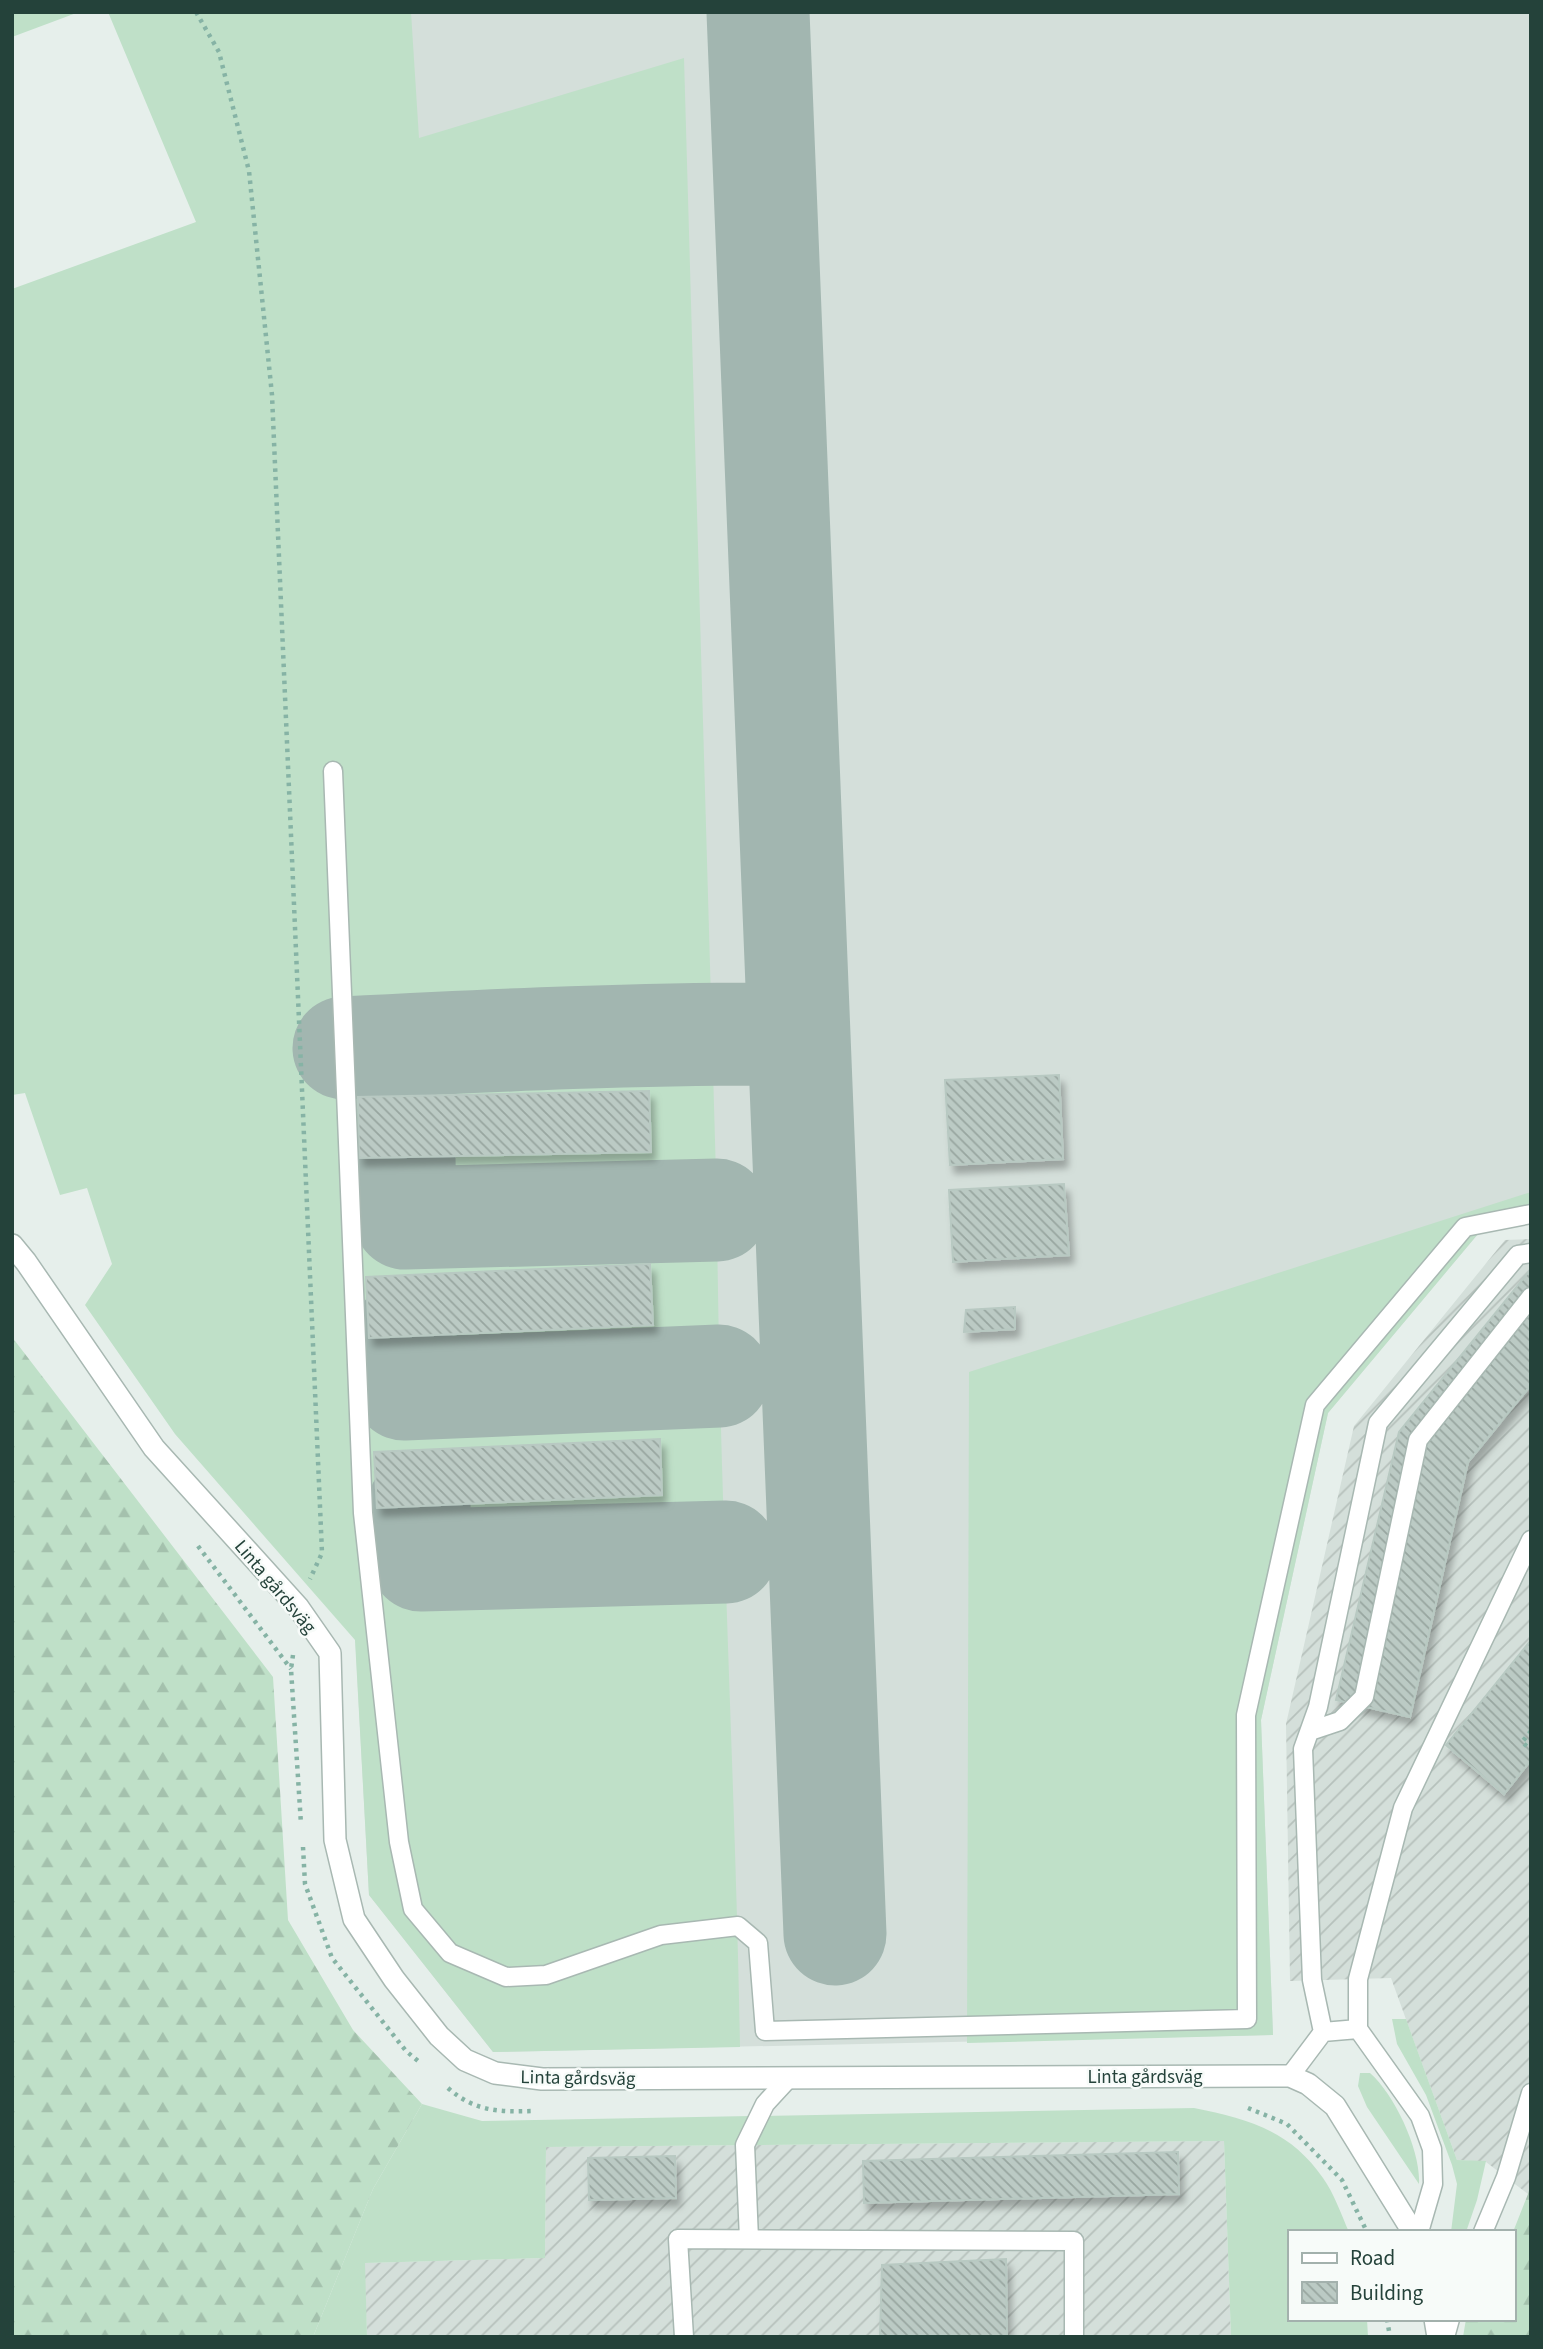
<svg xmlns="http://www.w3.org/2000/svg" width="1543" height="2349" font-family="'Source Sans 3',sans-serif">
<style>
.built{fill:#d4dfda}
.industrial{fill:url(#industrial-furrows)}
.grass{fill:#bfe0c8}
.forest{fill:url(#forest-firs)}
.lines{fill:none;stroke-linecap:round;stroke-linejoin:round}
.taxiway{stroke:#a2b6b0;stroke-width:103}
.building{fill:url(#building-back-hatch);stroke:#b8c9c2;stroke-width:2;filter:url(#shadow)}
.service-casing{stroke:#a8b8b2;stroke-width:21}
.minor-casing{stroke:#a8b8b2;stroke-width:24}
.path{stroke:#86b3a5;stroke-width:4.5;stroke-dasharray:3.5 5;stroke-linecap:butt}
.service{stroke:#fff;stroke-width:18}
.minor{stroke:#fff;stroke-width:21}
.labels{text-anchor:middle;stroke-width:5;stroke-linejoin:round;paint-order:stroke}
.street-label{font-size:19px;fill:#24423a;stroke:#f7fbf9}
</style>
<defs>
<pattern id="industrial-furrows" width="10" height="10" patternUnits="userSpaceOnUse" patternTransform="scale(1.75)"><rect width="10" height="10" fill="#d4dfda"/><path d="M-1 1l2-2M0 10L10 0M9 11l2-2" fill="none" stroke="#b6c1bc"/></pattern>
<pattern id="forest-firs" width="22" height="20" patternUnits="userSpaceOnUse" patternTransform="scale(1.75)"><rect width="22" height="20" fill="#bfe0c8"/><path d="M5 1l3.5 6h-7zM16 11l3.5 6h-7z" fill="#a4c1ad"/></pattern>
<pattern id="building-back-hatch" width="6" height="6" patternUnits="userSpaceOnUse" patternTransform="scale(1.75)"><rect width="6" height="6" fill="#bbcac4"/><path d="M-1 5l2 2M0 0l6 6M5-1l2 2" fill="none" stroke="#98a6a0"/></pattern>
<filter id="shadow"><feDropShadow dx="4.5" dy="8" stdDeviation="3.5" flood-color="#0004"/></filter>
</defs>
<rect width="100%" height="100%" fill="#e6efeb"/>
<path class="built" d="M 268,12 L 1531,12 L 1531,1217 L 1488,1222 L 1328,1413 L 1261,1720 L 1273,2035 L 493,2052 L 369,1895 Z"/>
<path class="industrial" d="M 1531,1239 L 1531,2180 L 1528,2194 L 1486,2162 L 1457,2160 L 1391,1978 L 1290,1981 L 1286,1724 L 1354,1426 L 1505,1240 Z
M 1224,2141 L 1231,2337 L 367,2337 L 364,2263 L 545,2258 L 546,2147 Z"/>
<path class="grass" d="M 12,12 L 79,12 L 12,37 Z
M 108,12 L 411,12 L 419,138 L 684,58 L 717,1210 C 719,1489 735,1768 740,2047 L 493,2052 L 369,1895 L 355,1640 L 175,1434 L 85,1305 L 112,1264 L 87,1188 L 60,1195 L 25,1093 L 12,1095 L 12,289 L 196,222 Z
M 1531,1192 L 1531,1217 L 1488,1222 L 1328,1413 L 1261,1720 L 1273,2035 L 967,2043 L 969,1372 Z
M 1392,2019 L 1406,2019 L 1457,2160 L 1486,2161 L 1477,2200 L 1466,2232 L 1451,2232 L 1457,2184 L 1452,2165 L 1426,2095 L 1397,2044 Z
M 1360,2073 L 1370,2073 C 1395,2095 1421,2151 1419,2184 L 1367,2107 L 1358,2086 Z
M 422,2104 L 482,2121 L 1194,2108 C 1248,2119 1290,2130 1323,2178 C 1334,2193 1341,2214 1349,2232 L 1289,2232 L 1289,2319 L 1367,2319 L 1368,2337 L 1231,2337 L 1224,2141 L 546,2147 L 545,2258 L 365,2263 L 367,2337 L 313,2337 L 373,2189 Z"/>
<path class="forest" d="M 12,1337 L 273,1677 L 288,1920 L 353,2030 L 422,2104 L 373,2189 L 313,2337 L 12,2337 Z
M 1531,2180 L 1531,2337 L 1463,2337 L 1466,2319 L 1513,2319 L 1513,2232 L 1528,2194 Z"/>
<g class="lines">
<path class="taxiway" d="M 758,12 L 835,1934
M 344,1048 C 496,1040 647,1033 799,1034
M 404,1157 L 405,1218 L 717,1210
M 401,1337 L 404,1389 L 719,1376
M 419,1506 L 421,1560 L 726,1552"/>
</g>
<path class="building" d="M 1059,1075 L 1063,1159 L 950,1165 L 945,1080 Z
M 649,1091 L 651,1152 L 359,1158 L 358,1097 Z
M 1064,1184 L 1069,1255 L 953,1262 L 949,1190 Z
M 650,1264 L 653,1325 L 369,1338 L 366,1277 Z
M 1531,1269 L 1531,1385 L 1468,1462 L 1410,1717 L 1336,1700 L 1399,1432 Z
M 1015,1307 L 1015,1329 L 964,1332 L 966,1310 Z
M 660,1439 L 662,1495 L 377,1508 L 374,1452 Z
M 1531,1640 L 1531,1760 L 1504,1794 L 1446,1745 Z
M 1178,2152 L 1179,2194 L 864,2203 L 863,2161 Z
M 675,2156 L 676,2198 L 589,2200 L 588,2158 Z
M 1006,2259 L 1007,2337 L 880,2337 L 882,2265 Z"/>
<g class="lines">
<defs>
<path id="service" d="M 333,771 L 363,1513 L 399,1842 L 413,1909 L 450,1953 L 506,1977 L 546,1975 L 661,1935 L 738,1926 L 758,1943 L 765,2031 L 1247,2019 L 1246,1715 L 1315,1405 L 1465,1227 L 1531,1214
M 1310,1731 L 1340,1721 L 1364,1697 L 1418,1440 L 1531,1297
M 1323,2032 L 1312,1980 L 1303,1749 L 1318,1707 L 1378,1423 L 1518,1255 L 1531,1253
M 1290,2076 L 1323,2032 L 1358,2029
M 1419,2232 L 1433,2184 L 1432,2149 L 1420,2116 L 1358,2029 L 1358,1979 L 1403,1808 L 1531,1540
M 1483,2232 L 1506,2177 L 1531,2093
M 749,2239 L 745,2145 L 765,2104 L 789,2078
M 684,2337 L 678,2239 L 1074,2241 L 1074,2337
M 1445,2337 L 1450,2319"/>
<path id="minor" d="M 12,1245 L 26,1262 L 154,1448 L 298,1607 L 330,1653 L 335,1840 L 354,1919 L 394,1979 L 439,2036 L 465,2060 L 495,2073 L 542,2079 L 1290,2076 L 1308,2084 L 1335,2106 L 1413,2232
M 1435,2319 L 1438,2337"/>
</defs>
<use href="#service" class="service-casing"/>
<use href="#minor" class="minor-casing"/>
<path class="path" d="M 196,12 L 219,52 L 249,171 L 272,395 L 322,1553 L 310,1579
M 198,1546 L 291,1669
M 293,1655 L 291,1669 L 301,1824
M 1531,1731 L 1522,1742 L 1531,1750
M 303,1847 L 305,1884 L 332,1958 L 406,2051 L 418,2061
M 448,2088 C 475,2112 500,2112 534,2111
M 1248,2108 L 1287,2124 L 1342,2180 L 1367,2232
M 1387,2319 L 1390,2337"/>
<use href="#service" class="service"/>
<use href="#minor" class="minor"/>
</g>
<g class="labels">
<g class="street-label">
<text transform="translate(276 1586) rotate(50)" y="7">Linta gårdsväg</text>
<text x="1145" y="2083">Linta gårdsväg</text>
<text transform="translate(578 2077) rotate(1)" y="7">Linta gårdsväg</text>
</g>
</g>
<rect width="1543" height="2349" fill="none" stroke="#24423a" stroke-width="28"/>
<rect x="1288" y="2230" width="228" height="91" fill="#f7fbf9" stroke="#a3b1ad" stroke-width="2"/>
<rect x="1302" y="2253" width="35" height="10" fill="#ffffff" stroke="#a3b1ad" stroke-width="2"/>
<text x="1350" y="2265" font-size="21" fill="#24423a">Road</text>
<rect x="1302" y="2282" width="35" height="21" fill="url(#building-back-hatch)" stroke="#a3b1ad" stroke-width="2"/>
<text x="1350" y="2300" font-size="21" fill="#24423a">Building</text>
</svg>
